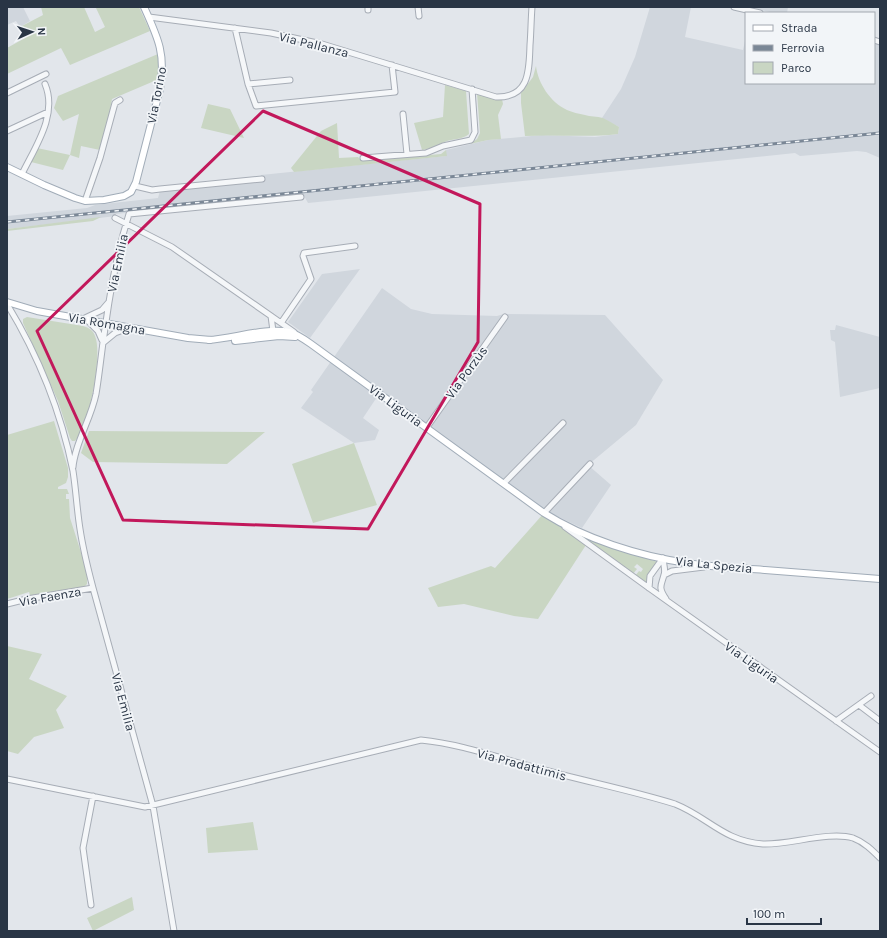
<svg xmlns="http://www.w3.org/2000/svg" width="887" height="938" font-family="Karla,sans-serif">
<style>
.built{fill:#d0d6dd}
.green{fill:#c9d6c3}
.lines{fill:none;stroke-linecap:round;stroke-linejoin:round}
.minor-casing{stroke:#a7adb6;stroke-width:7}
.major-casing{stroke:#a1acb8;stroke-width:8}
.minor{stroke:#f5f7f9;stroke-width:5}
.major{stroke:#fff;stroke-width:6}
.rail-casing{stroke:#7a8796;stroke-width:3}
.rail{stroke:#f2f5f8;stroke-width:1.5;stroke-dasharray:4.5;stroke-linecap:butt}
.marked{fill:none;stroke:#c2185b;stroke-width:3;stroke-linejoin:round}
.labels{text-anchor:middle;stroke-width:3.5;stroke-linejoin:round;paint-order:stroke}
.street-label{font-size:13px;fill:#293545;stroke:#f2f5f8}
</style>
<rect width="100%" height="100%" fill="#e2e6eb"/>
<path class="built" d="M 7,7 L 23,7 L 30,21 L 20,27 L 16,21 L 7,25 Z
M 650,7 L 691,7 L 685,37 L 743,50 L 746,37 L 746,83 L 874,83 L 874,41 L 880,42 L 880,158 L 866,152 L 857,151 L 800,156 L 795,153 L 308,203 L 303,194 L 116,214 L 116,216 L 7,229 L 7,216 L 87,208 L 95,205 L 158,198 L 160,191 L 262,181 L 261,175 L 446,156 L 446,150 L 488,140 L 542,135 L 595,137 L 618,134 L 619,127 L 602,118 L 621,89 L 635,57 Z
M 748,7 L 788,7 L 787,13 L 774,13 Z
M 360,269 L 310,338 L 288,322 L 322,274 Z
M 382,288 L 411,309 L 432,314 L 497,316 L 504,314 L 605,315 L 663,380 L 636,425 L 588,465 L 611,485 L 582,528 L 548,512 L 502,480 L 381,391 L 363,418 L 379,430 L 375,440 L 354,443 L 301,408 L 313,392 L 311,390 Z
M 836,325 L 880,337 L 880,388 L 840,397 L 835,342 L 831,340 L 830,330 L 835,330 Z"/>
<path class="green" d="M 41,7 L 84,7 L 95,32 L 105,27 L 96,8 L 99,7 L 139,7 L 150,31 L 70,65 L 61,48 L 7,74 L 7,48 L 25,38 L 20,27 L 43,15 Z
M 158,54 L 159,79 L 112,99 L 106,132 L 100,150 L 81,146 L 79,158 L 70,155 L 63,170 L 31,162 L 37,148 L 70,155 L 79,114 L 63,121 L 54,108 L 58,96 Z
M 536,66 C 538,83 550,102 567,110 C 572,112 579,114 585,115 C 590,117 597,116 603,118 C 609,121 614,124 619,127 L 618,134 C 587,138 556,134 525,136 L 521,103 L 521,93 L 533,77 Z
M 445,85 L 466,91 L 469,134 C 463,139 454,139 447,141 C 439,144 431,149 422,150 L 414,123 L 443,117 Z
M 477,93 L 502,99 L 503,104 L 498,115 L 501,139 L 488,140 L 470,144 L 477,139 L 480,133 Z
M 208,104 L 230,109 L 244,138 L 201,128 Z
M 337,123 L 339,158 L 358,157 L 362,161 L 441,154 L 446,150 L 447,156 L 294,172 L 291,168 L 321,131 Z
M 101,217 L 93,221 L 7,231 L 7,229 Z
M 27,317 L 83,326 C 89,328 93,330 95,336 C 103,354 89,427 75,441 L 72,441 L 70,438 L 58,401 L 23,323 L 23,319 Z
M 54,421 L 68,468 L 68,477 L 66,483 L 58,487 L 58,489 L 67,489 L 69,494 L 66,494 L 66,499 L 69,499 L 70,518 L 87,571 L 87,584 L 84,587 L 33,595 L 30,595 L 29,592 L 7,599 L 7,435 Z
M 89,431 L 265,432 L 227,464 L 93,462 L 81,453 Z
M 354,443 L 377,505 L 313,523 L 292,464 Z
M 544,513 L 586,545 L 538,619 L 514,616 L 464,604 L 438,607 L 428,588 L 491,566 L 495,568 Z
M 578,535 L 617,550 L 658,562 L 650,572 L 646,584 L 635,576 L 639,571 L 641,572 L 643,569 L 637,564 L 634,567 L 637,569 L 633,574 Z
M 7,646 L 42,654 L 29,679 L 67,696 L 56,710 L 64,728 L 34,737 L 18,754 L 7,751 Z
M 253,822 L 258,850 L 208,853 L 206,828 Z
M 132,897 L 134,910 L 93,931 L 87,918 Z"/>
<g class="lines">
<defs>
<path id="minor" d="M 368,7 L 368,10
M 418,7 L 419,16
M 734,7 L 760,13
M 149,17 L 271,33 L 322,44 L 496,97 C 530,98 529,70 530,45 C 531,32 531,20 532,7
M 235,28 L 248,84 L 290,80
M 874,40 L 880,42
M 248,84 L 256,106 L 395,92 L 392,65
M 7,93 L 46,74
M 403,114 L 407,154
M 7,131 L 48,112
M 363,158 L 426,153 L 443,146 L 471,140 L 475,132 L 472,89
M 22,174 C 35,147 58,115 45,84
M 135,186 L 152,190 L 160,189 L 262,179
M 85,201 L 100,158 L 115,103 L 120,100
M 115,218 L 172,247 L 294,332
M 7,304 C 38,355 61,412 73,471 C 76,490 77,510 80,529 C 83,549 88,569 93,588 L 153,806 L 174,931
M 271,316 L 273,331 L 275,334
M 85,318 L 102,310 L 108,303
M 87,320 L 98,331 L 102,340
M 281,323 L 311,279 L 303,256 L 304,253 L 355,246
M 104,342 L 115,333 L 129,328
M 427,427 L 505,317
M 73,467 C 75,443 91,419 96,394 C 100,370 102,346 106,322 C 111,286 118,249 129,214 L 301,197
M 504,483 L 563,423
M 544,513 L 590,464
M 565,527 L 649,588 L 880,752
M 663,558 C 663,563 666,570 664,575 C 661,586 658,587 666,599
M 664,575 L 672,571 L 704,567
M 649,588 L 650,576 L 663,558
M 7,604 L 27,599 L 93,588
M 859,705 L 880,721
M 836,721 L 871,696
M 7,779 L 145,807 L 421,740 C 461,744 499,758 537,768 C 583,781 630,790 675,804 C 708,817 723,841 763,844 C 789,845 829,831 853,838 C 864,842 872,850 880,858
M 91,905 L 83,848 L 93,796"/>
<path id="major" d="M 7,167 L 44,185 L 75,198 L 85,201 L 104,200 L 124,196 L 131,192 L 136,182 L 160,89 C 166,54 158,38 144,7
M 7,302 L 37,311 L 188,338 L 211,340
M 208,340 C 232,339 266,327 289,332 C 297,334 304,339 311,344 L 544,513 C 585,539 639,556 687,563 C 712,567 739,568 765,570 C 803,573 842,576 880,579
M 235,341 L 279,336 L 295,337"/>
</defs>
<use href="#minor" class="minor-casing"/>
<use href="#major" class="major-casing"/>
<use href="#minor" class="minor"/>
<use href="#major" class="major"/>
<defs>
<path id="rail" d="M 7,222 L 880,133"/>
</defs>
<use href="#rail" class="rail-casing"/>
<use href="#rail" class="rail"/>
</g>
<path class="marked" d="M 263,111 L 480,204 L 478,342 L 368,529 L 123,520 L 37,331 Z"/>
<g class="labels">
<g class="street-label">
<text transform="translate(314 44) rotate(14)" y="5">Via Pallanza</text>
<text transform="translate(156 95) rotate(-79)" y="5">Via Torino</text>
<text transform="translate(117 263) rotate(-78)" y="5">Via Emilia</text>
<text transform="translate(107 323) rotate(10)" y="5">Via Romagna</text>
<text transform="translate(466 372) rotate(-54)" y="5">Via Porzùs</text>
<text transform="translate(396 405) rotate(36)" y="5">Via Liguria</text>
<text transform="translate(714 564) rotate(6)" y="5">Via La Spezia</text>
<text transform="translate(50 596) rotate(-10)" y="5">Via Faenza</text>
<text transform="translate(752 662) rotate(35)" y="5">Via Liguria</text>
<text transform="translate(124 702) rotate(75)" y="5">Via Emilia</text>
<text transform="translate(522 764) rotate(15)" y="5">Via Pradattimis</text>
</g>
</g>
<rect width="887" height="938" fill="none" stroke="#293545" stroke-width="16"/>
<rect x="745" y="12" width="130" height="72" fill="#f2f5f8" stroke="#a2a8b0"/>
<rect x="753" y="25" width="20" height="6" fill="#ffffff" stroke="#a2a8b0"/>
<text x="781" y="32" font-size="12" fill="#293545">Strada</text>
<rect x="753" y="45" width="20" height="6" fill="#7a8796" stroke="#a2a8b0"/>
<text x="781" y="52" font-size="12" fill="#293545">Ferrovia</text>
<rect x="753" y="62" width="20" height="12" fill="#c9d6c3" stroke="#a2a8b0"/>
<text x="781" y="72" font-size="12" fill="#293545">Parco</text>
<g transform="translate(32 32) rotate(87)" stroke="#f2f5f8" stroke-width="3" paint-order="stroke">
<path d="M0-3L7 15L0 10L-7 15Z" fill="#293545"/>
<text y="-6" font-size="11" font-weight="bold" text-anchor="middle" fill="#293545">N</text>
</g>
<path d="M747 918v6h74v-6" fill="none" stroke="#293545" stroke-width="2"/>
<text x="753" y="918" font-size="12" fill="#293545" stroke="#f2f5f8" stroke-width="3" paint-order="stroke">100 m</text>
</svg>
